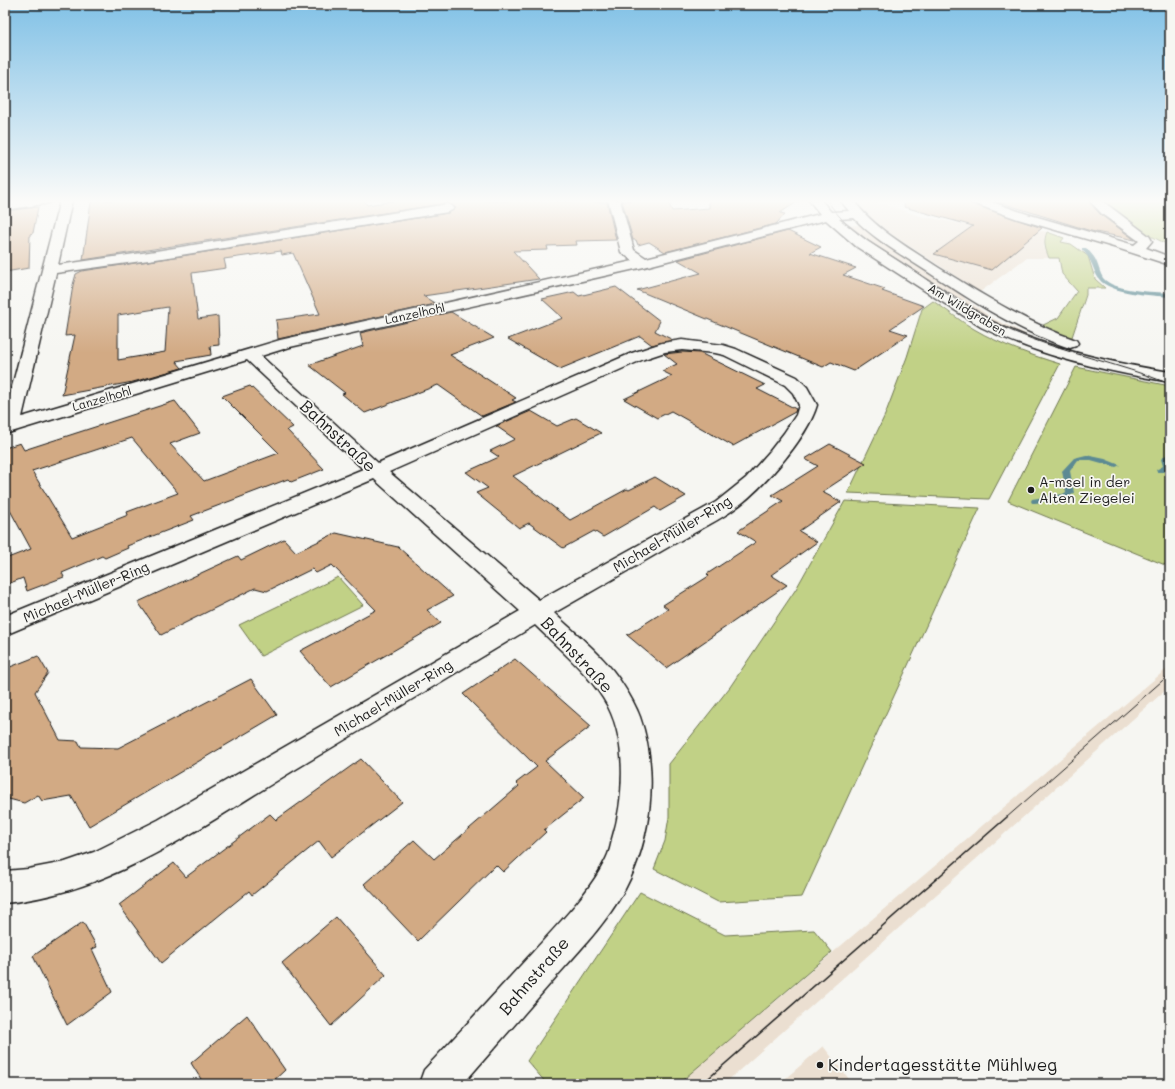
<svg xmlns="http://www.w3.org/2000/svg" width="1175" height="1089" font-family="Mali,sans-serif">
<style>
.built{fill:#ebdfd1}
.green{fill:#c1d186;stroke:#6e7651}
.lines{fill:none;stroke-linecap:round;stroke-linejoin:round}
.stream{fill:#5c8a93;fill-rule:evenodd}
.building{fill:#d2aa84;stroke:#1c1c1c;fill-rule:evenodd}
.minor-casing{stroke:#1c1c1c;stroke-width:3}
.minor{fill:#f6f6f2;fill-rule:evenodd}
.tram-far1{stroke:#1c1c1c;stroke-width:1}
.tram{stroke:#1c1c1c;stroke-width:1.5}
.poi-dot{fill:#1c1c1c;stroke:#f6f6f2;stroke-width:1.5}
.labels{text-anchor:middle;stroke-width:3.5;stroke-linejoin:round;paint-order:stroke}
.far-street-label{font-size:12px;fill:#1c1c1c;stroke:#f6f6f2}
.poi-label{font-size:14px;fill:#1c1c1c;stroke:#f6f6f2;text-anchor:start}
.street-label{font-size:14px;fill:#1c1c1c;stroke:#f6f6f2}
.near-street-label{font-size:17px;fill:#1c1c1c;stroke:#f6f6f2}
.near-poi-label{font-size:17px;fill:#1c1c1c;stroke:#f6f6f2;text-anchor:start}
</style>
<rect width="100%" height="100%" fill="#f6f6f2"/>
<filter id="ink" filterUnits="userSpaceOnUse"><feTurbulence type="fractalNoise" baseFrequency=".025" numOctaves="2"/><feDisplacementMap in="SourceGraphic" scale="8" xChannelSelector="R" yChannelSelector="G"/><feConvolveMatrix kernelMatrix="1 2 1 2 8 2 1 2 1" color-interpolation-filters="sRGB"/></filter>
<g filter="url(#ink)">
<path class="built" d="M 868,203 L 884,204 L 920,216 L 993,230 L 1034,232 L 1042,231 L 1047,232 L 1044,239 L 1044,247 L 1049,258 L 1026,258 L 980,292 L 894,236 L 855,205 Z
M 859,225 L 893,250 L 968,297 L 964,298 L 992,318 L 1032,337 L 1065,349 L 1064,352 L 996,326 L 875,248 L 847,226 Z
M 1170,666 L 1170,686 L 724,1084 L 678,1084 Z
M 823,1046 L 853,1084 L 779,1084 Z"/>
<path class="green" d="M 1098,200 L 1170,200 L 1170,246 L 1153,237 L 1148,237 Z
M 1047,232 L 1064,238 L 1061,242 L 1071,244 L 1088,256 L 1095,279 L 1105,288 L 1086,288 L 1086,295 L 1071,340 L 1041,326 L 1058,318 L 1077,291 L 1062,274 L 1059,258 L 1049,258 C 1045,248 1043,242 1047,232 Z
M 933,301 C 947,310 960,321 974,329 C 1001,345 1031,355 1060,364 L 989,499 L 848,493 L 885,415 L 907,357 L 922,309 Z
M 1076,367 L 1170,386 L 1170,567 L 1008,501 Z
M 845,501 L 980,508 L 802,897 L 718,902 L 654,869 L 665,841 L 669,817 L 669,764 L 730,687 L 796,589 Z
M 338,577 L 363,605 L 261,656 L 239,625 Z
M 640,892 L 725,935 L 814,930 L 832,952 L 678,1084 L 547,1084 L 527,1061 Z"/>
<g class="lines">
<path class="stream" d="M 1082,248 L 1086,248 C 1090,252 1095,257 1097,263 C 1099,268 1100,273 1103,278 C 1113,291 1154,292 1170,293 L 1170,297 C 1152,295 1110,294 1099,279 C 1092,269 1093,260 1082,250 Z
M 1168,454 L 1170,454 L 1169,459 L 1170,468 L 1163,472 L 1157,472 L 1156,470 L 1163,466 L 1161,459 L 1166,455 Z
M 1086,455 L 1105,459 L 1120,465 L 1116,467 L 1091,460 L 1078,460 L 1070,471 L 1074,493 C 1065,502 1047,501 1035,503 L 1032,503 L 1031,501 L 1032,499 L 1063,494 L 1066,492 L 1062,471 L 1074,458 Z"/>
</g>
<path class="building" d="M 101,200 L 364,200 L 367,205 L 399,200 L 607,202 L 616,240 L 576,241 L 577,245 L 547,246 L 548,250 L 513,251 L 539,279 L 423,296 L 436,304 L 278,339 L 276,320 L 320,314 L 293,253 L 282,255 L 281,251 L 224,259 L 226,268 L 192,273 L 198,319 L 218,316 L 219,345 L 210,346 L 211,355 L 176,361 L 182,368 L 133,382 L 62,395 L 75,335 L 65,336 L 73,285 L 76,274 L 82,271 L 156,260 L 448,213 L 456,208 L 448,203 L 83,260 L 91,202 ZM 168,307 L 165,352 L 118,360 L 118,315 Z
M 639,200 L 668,200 L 672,211 L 709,208 L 709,200 L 800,200 L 780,213 L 785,214 L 776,224 L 665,252 L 649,242 L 638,245 L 636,240 L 633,240 L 622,201 Z
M 905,200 L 968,200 L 970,203 L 1042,228 L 992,270 L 934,254 L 973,226 L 904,207 Z
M 992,200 L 1087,200 L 1101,215 L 1135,240 L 1091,231 Z
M 38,207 L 33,233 L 30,234 L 29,268 L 5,272 L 5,211 Z
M 788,231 L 821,247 L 810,253 L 856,268 L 843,275 L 885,289 L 882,291 L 924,306 L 890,329 L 908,335 L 854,371 L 831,362 L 823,367 L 637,290 L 701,273 L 678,260 Z
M 616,287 L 660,321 L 655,331 L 673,340 L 652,345 L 640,336 L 560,369 L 508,339 L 563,318 L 542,299 L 574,292 L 579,296 Z
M 451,312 L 494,338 L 450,355 L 516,398 L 512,400 L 516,402 L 482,416 L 438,385 L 365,413 L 342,394 L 345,393 L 309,365 L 363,346 L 360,333 Z
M 682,352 L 700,353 L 765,385 L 757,389 L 796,409 L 795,412 L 733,446 L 671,411 L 657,418 L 624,399 L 672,376 L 662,371 L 677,364 L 664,354 Z
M 250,386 L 293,427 L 287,430 L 324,469 L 291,482 L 288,479 L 191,516 L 194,520 L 127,546 L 128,548 L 105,558 L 102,556 L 62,573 L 64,577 L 27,591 L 23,578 L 5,585 L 5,559 L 31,549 L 5,501 L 5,448 L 20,443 L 24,450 L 175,401 L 200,433 L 170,444 L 204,481 L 279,453 L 222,396 ZM 132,438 L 178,493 L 127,512 L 128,515 L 72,537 L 32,471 Z
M 531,411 L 557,426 L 576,418 L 601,433 L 513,476 L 570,520 L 627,489 L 629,490 L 655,477 L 686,496 L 660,511 L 655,507 L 603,537 L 594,531 L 563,548 L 529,523 L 519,528 L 476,493 L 488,488 L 466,472 L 499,457 L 490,451 L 515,439 L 496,426 Z
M 830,444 L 866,463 L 822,492 L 841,502 L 799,531 L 817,542 L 771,575 L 787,585 L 666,668 L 627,635 L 668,609 L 663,605 L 709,576 L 707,574 L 756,542 L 738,531 L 783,501 L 772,495 L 818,466 L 805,459 Z
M 336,533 L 398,547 L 453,596 L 427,610 L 441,623 L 331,687 L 300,651 L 376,610 L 332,565 L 316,573 L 312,569 L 267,591 L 255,588 L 161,635 L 138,602 L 238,556 L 241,560 L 284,539 L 296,552 Z
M 38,656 L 48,673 L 35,692 L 60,740 L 78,741 L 81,747 L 118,748 L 251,679 L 277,715 L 89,826 L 71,796 L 42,801 L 38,795 L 24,803 L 5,798 L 5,669 Z
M 515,659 L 591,726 L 545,761 L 584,798 L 544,830 L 546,832 L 503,872 L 496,865 L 418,941 L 364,884 L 414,840 L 434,859 L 519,786 L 516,783 L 537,767 L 463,694 Z
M 361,759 L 402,802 L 331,857 L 319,841 L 252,895 L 249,891 L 161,963 L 119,905 L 174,863 L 186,877 L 270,814 L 276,820 Z
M 336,917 L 386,975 L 331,1026 L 282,963 Z
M 83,922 L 97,947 L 92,949 L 112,992 L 67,1025 L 33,956 Z
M 247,1015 L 285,1070 L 270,1084 L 204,1084 L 191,1063 Z"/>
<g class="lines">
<defs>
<path id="minor" d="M 21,200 L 54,200 L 49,203 L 5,210 L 5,202 Z
M 60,200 L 72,200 L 58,265 L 156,251 L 448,204 L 452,206 L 454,208 L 452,210 L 448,212 L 156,259 L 56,273 L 22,417 L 280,340 L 633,261 L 621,252 L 608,200 L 620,200 L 634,250 L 646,258 L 820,214 L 809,200 L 821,200 L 831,212 L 849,211 L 841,201 L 853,200 C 875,229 906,246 936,266 C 981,294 1025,322 1076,340 L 1078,343 L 1076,346 L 1070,348 L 1064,346 C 1015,329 972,301 928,272 C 902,255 875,240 854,218 L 839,219 L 867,241 L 991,321 C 1048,349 1108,362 1170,372 L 1170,382 C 1104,371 1041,357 981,327 L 857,247 L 826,220 L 644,267 L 290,347 L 261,356 L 378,463 L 632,353 L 662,343 L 682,340 L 723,345 L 736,349 L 797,377 L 807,387 L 817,405 C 807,439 760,492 730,512 C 712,524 691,534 672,545 C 632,568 593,591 554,613 C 577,635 606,657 623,685 C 629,694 636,706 640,717 C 659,771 652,838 625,889 C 607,922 581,949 556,977 C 525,1013 494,1048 463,1084 L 419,1084 L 424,1070 C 461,1031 497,991 533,952 C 558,924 589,894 606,859 C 609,853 611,846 612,839 C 625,797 628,736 603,698 C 585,670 558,648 535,625 C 454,674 373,723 291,772 C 202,826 112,893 5,903 L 5,871 L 28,869 L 65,862 L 94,852 L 158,820 L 520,611 L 374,479 L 5,635 L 5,616 L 363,469 L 247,360 L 5,434 L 5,414 ZM 682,350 L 715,353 L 724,355 L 785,385 L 793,393 L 799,405 L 796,415 L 784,433 L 770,451 L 746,478 L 716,502 L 539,600 L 389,472 L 644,359 L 665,352 Z
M 969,200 L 986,200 L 1027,214 L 1134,245 L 1139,241 L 1102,214 L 1089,200 L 1101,200 L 1149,236 L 1152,241 L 1146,248 L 1170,257 L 1170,265 L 1117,248 L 1018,219 L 970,202 Z"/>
</defs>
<use href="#minor" class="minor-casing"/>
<use href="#minor" class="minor"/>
<path class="tram-far1" d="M 827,200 C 845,229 873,244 901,262 C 937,286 971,313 1012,331 C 1063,353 1118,363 1170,384
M 1006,818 L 1170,674"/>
<path class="tram" d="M 702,1084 L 1007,817"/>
</g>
</g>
<linearGradient id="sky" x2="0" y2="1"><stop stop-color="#81c1e6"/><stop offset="0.57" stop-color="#fbfbf9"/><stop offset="1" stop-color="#fbfbf9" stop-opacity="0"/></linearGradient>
<rect width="1175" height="353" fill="url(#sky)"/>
<g class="poi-dot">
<circle cx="1031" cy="490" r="4"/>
<circle cx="820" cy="1065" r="4"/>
</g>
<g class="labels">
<g class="far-street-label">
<text transform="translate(967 310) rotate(31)" y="4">Am Wildgraben</text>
<text transform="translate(415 314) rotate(-12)" y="4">Lanzelhohl</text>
<text transform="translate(102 399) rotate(-16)" y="4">Lanzelhohl</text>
</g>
<g class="poi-label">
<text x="1039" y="487">A-msel in der<tspan x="1039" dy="16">Alten Ziegelei</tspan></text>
</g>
<g class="street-label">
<text transform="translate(672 534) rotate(-31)" y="5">Michael-Müller-Ring</text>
<text transform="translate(86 592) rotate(-23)" y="5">Michael-Müller-Ring</text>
<text transform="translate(393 698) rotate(-31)" y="5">Michael-Müller-Ring</text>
</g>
<g class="near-street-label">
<text transform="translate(338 436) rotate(43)" y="6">Bahnstraße</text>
<text transform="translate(577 655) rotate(47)" y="6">Bahnstraße</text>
<text transform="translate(534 976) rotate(-49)" y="6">Bahnstraße</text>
</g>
<g class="near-poi-label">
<text x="828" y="1071">Kindertagesstätte Mühlweg</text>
</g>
</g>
<rect width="1175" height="1089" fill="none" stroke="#f6f6f2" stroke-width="20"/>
<rect x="10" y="10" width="1155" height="1069" fill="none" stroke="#1c1c1c" stroke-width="1.5" filter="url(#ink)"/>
</svg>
